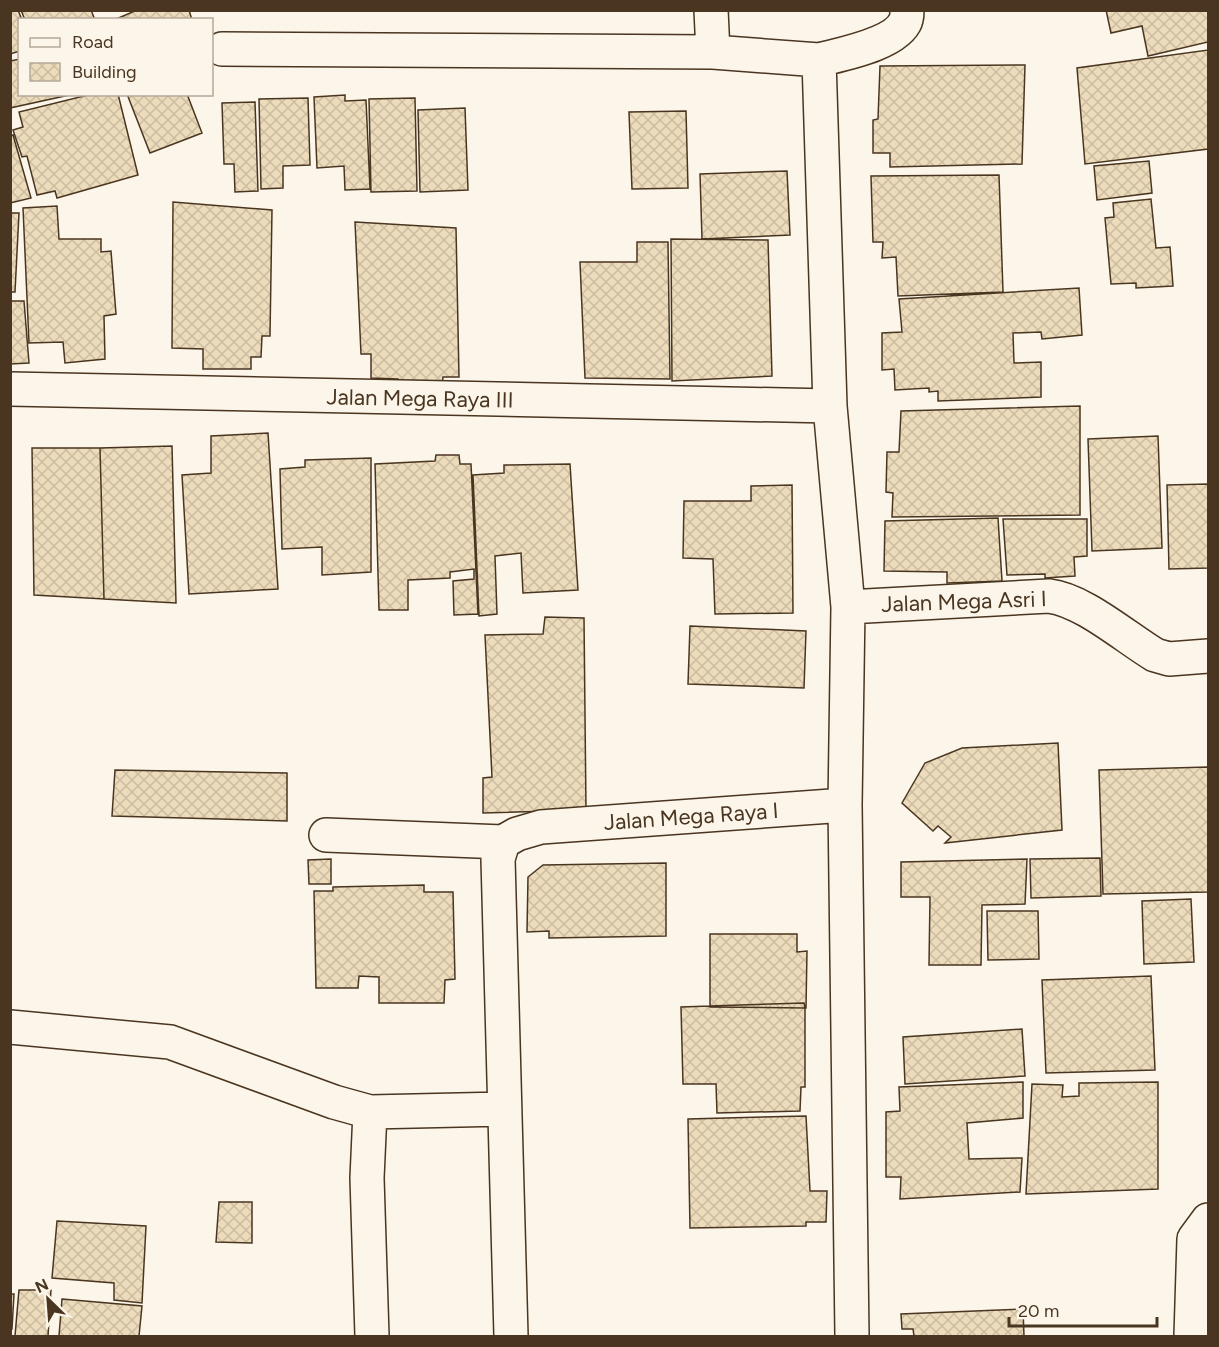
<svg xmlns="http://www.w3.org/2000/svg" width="1219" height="1347" font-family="Figtree,sans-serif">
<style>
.building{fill:url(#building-cross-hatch);stroke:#4a3520;stroke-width:1.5}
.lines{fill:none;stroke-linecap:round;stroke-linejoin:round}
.minor-casing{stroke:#4a3520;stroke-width:36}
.minor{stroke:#fbf6e9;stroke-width:33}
.labels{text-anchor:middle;stroke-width:4.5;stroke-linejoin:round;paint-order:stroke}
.street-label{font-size:22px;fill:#4a3520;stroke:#fbf6e9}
</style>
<defs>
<pattern id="building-cross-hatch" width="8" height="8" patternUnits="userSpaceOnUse" patternTransform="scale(1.5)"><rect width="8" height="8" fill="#ecdcbc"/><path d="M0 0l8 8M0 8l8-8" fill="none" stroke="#ccbda1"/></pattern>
</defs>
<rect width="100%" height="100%" fill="#fbf6e9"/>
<path class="building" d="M 10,10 L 18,10 L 22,20 L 20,20 L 20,51 L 10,54 Z
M 21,10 L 91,10 L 95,20 L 25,20 Z
M 137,10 L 189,10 L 192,20 L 114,20 Z
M 1106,10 L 1208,10 L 1208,42 L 1148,56 L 1142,26 L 1111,33 Z
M 1208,50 L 1208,149 L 1085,164 L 1077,68 Z
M 20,59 L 20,94 L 74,94 L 10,108 L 10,61 Z
M 1025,65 L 1022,164 L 890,167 L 890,153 L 873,153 L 873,120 L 878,119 L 880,66 Z
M 92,94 L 118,94 L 138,175 L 57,198 L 55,191 L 37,195 L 27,156 L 22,157 L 13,130 L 23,127 L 19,112 Z
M 127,94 L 187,94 L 202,133 L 150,153 Z
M 345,95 L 345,101 L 366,100 L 370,189 L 345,190 L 344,166 L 317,168 L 314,97 Z
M 308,98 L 310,165 L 283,166 L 283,188 L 261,189 L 259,99 Z
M 415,98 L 417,191 L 371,192 L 369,99 Z
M 255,102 L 258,191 L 235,192 L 234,164 L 224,164 L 222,103 Z
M 465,108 L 468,190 L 420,192 L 418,110 Z
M 686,111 L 688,188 L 632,189 L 629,112 Z
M 13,135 L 31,198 L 10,203 L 10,136 Z
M 1149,161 L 1152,193 L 1097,200 L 1094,166 Z
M 787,171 L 790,235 L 702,239 L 700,174 Z
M 999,175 L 1003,292 L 898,296 L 896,257 L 882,258 L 883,242 L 873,242 L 871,176 Z
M 1151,199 L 1156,248 L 1170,247 L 1173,286 L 1136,288 L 1136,283 L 1111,284 L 1105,218 L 1114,217 L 1113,203 Z
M 173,202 L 272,210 L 270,336 L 262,336 L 261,357 L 251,357 L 251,369 L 203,369 L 203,349 L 172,348 Z
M 57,206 L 59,239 L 101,239 L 101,252 L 111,251 L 116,314 L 104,316 L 105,359 L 65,363 L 63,342 L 29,343 L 23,208 Z
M 10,213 L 19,213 L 15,292 L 10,292 Z
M 355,222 L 456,228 L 459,377 L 443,377 L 442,386 L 397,388 L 398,379 L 371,378 L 371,354 L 361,354 Z
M 671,239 L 768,240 L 772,376 L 672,381 Z
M 637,242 L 668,242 L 670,379 L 585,378 L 580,262 L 637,262 Z
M 1079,288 L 1082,335 L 1042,339 L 1041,332 L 1013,333 L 1014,363 L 1041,362 L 1041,397 L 938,401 L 938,391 L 929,392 L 929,388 L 895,390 L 894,369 L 882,370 L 882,333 L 902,332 L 899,299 Z
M 10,301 L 24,301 L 29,363 L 10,364 Z
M 1080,406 L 1080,515 L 892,517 L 893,493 L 886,492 L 887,452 L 899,452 L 901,411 Z
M 268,433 L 278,589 L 189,594 L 182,475 L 211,473 L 211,436 Z
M 1158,436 L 1162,548 L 1092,551 L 1088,439 Z
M 172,446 L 176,603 L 104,599 L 100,448 Z
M 32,448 L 100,448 L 104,599 L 34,595 Z
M 436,455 L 459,455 L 460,464 L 471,464 L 478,614 L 454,615 L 453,581 L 474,579 L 474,569 L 450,572 L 450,578 L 408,580 L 408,610 L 379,610 L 375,464 L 435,461 Z
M 371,458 L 371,572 L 322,575 L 322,547 L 282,549 L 280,469 L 305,467 L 305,460 Z
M 570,464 L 578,590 L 523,593 L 521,553 L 495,556 L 497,614 L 479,616 L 473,475 L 504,473 L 504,465 Z
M 1208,484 L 1208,568 L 1169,569 L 1167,485 Z
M 792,485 L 793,613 L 715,614 L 713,559 L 683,558 L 684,501 L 751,501 L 751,486 Z
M 998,518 L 1002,581 L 947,583 L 947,572 L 884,571 L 885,521 Z
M 1003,519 L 1087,519 L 1087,556 L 1074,557 L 1075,576 L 1045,578 L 1045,574 L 1007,575 Z
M 545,617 L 584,618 L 586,810 L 483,813 L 483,778 L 492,777 L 485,635 L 543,634 Z
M 690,626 L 806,631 L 804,688 L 688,684 Z
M 1058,743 L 1062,830 L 945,843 L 951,837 L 938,826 L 933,831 L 902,803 L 925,763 L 962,748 Z
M 1208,767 L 1208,892 L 1103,894 L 1099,770 Z
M 115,770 L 287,773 L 287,821 L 112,816 Z
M 1100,858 L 1101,896 L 1031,898 L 1030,859 Z
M 331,859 L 331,884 L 309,884 L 308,860 Z
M 1027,859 L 1025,904 L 982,905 L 981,965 L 929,965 L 930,897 L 901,897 L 901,862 Z
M 666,863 L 666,936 L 549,938 L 549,931 L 527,932 L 528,877 L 543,865 Z
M 424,885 L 424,892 L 453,892 L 455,979 L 445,980 L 444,1003 L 379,1003 L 379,977 L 359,976 L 358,988 L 316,988 L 314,891 L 333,891 L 333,887 Z
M 1191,899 L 1194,962 L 1144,964 L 1142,901 Z
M 987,911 L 1038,911 L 1039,959 L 988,960 Z
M 710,934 L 797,934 L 797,952 L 807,951 L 806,1008 L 805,1008 L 804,1003 L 710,1006 Z
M 1151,976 L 1155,1070 L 1046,1073 L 1042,980 Z
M 804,1003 L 805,1008 L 710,1007 L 710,1006 Z
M 710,1006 L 710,1007 L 805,1008 L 805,1087 L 801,1087 L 800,1111 L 717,1113 L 716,1084 L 683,1084 L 681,1007 Z
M 1022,1029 L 1025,1076 L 905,1084 L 903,1037 Z
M 1023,1082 L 1023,1118 L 967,1123 L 969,1159 L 1022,1158 L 1020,1192 L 900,1199 L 901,1177 L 886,1177 L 886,1112 L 900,1111 L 899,1087 Z
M 1158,1082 L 1158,1189 L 1026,1194 L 1032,1084 L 1063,1085 L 1062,1097 L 1079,1096 L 1079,1083 Z
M 806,1116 L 810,1191 L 827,1191 L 826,1222 L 806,1222 L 806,1226 L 690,1228 L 688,1119 Z
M 219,1202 L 252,1202 L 252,1243 L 216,1242 Z
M 57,1221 L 146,1226 L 142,1303 L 114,1300 L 114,1283 L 52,1278 Z
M 19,1290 L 51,1290 L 48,1336 L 15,1336 Z
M 10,1294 L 14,1294 L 12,1329 L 10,1329 Z
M 62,1299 L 142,1306 L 139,1336 L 59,1336 Z
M 1023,1309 L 1024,1336 L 914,1336 L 913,1329 L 902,1329 L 901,1314 Z"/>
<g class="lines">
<defs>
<path id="minor" d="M 711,10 L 713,52
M 222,49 L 713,52 L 819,60 L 830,406 L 848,607 L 845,805 L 852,1336
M 819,60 C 842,54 897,44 906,20 C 907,19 907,11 907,10
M 10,389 L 830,406
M 848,607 L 1049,596 C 1083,600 1125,637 1155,655 L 1169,659 L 1208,656
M 326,835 L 503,842
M 10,1027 L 170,1042 L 334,1102 L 370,1112 L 367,1178 L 372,1336
M 370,1112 L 504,1109
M 511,1336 L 498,859 L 503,842 L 517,834 L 541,827 L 845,805
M 1191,1336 L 1194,1239 L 1208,1220"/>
</defs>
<use href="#minor" class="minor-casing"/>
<use href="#minor" class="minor"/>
</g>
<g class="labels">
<g class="street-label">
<text transform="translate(420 398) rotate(1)" y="8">Jalan Mega Raya III</text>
<text transform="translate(964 601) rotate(-2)" y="8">Jalan Mega Asri I</text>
<text transform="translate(691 816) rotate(-4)" y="8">Jalan Mega Raya I</text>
</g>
</g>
<rect width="1219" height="1347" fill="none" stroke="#4a3520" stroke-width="24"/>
<rect x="18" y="18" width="195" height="78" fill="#fbf6e9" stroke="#b4a999" stroke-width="1.5"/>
<rect x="30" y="38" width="30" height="9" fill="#fbf6e9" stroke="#b4a999" stroke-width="1.5"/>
<text x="72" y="48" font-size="18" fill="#4a3520">Road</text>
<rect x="30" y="63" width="30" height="18" fill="url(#building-cross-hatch)" stroke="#b4a999" stroke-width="1.5"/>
<text x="72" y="78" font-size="18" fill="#4a3520">Building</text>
<g transform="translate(48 1299) rotate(335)" stroke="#fbf6e9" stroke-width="4.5" paint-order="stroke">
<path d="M0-4.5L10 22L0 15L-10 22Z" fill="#4a3520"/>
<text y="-9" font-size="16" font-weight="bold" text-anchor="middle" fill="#4a3520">N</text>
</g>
<path d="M1009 1317v9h148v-9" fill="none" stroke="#4a3520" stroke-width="3"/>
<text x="1018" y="1317" font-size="18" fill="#4a3520" stroke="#fbf6e9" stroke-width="4.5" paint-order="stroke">20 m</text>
</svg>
